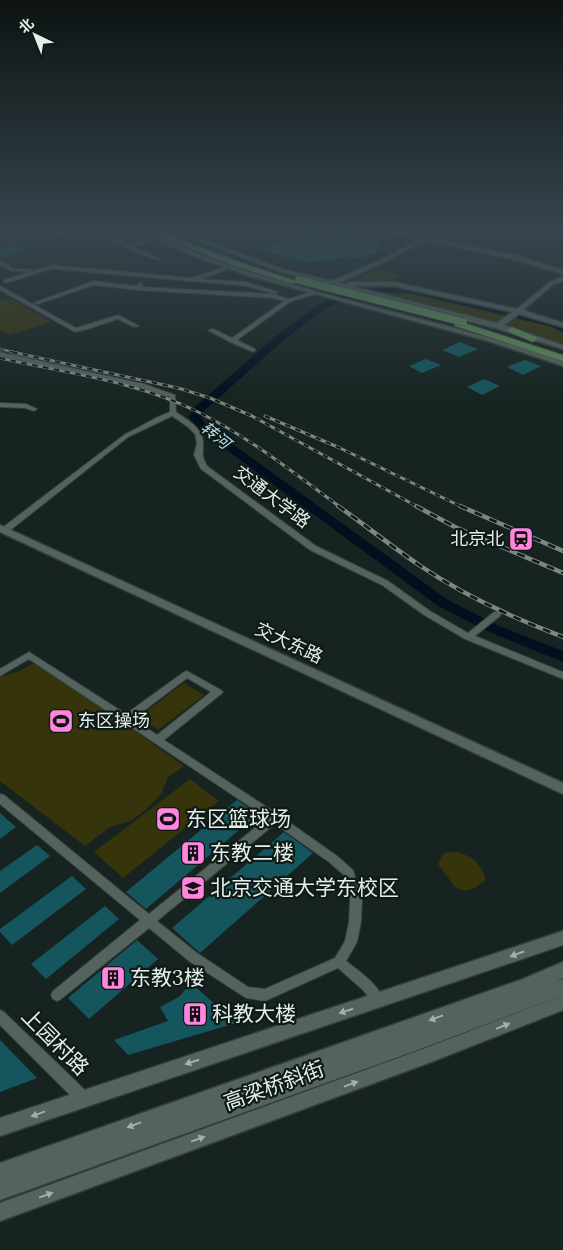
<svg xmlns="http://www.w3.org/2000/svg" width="563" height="1250" font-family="Lora,'Noto Sans SC',serif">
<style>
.green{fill:#35340a}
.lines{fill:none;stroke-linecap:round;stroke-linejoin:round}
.river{fill:#00101e;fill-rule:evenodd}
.building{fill:#15565e}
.minor-casing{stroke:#353e3a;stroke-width:2}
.tertiary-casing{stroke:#353e3a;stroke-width:3}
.secondary-casing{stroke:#353e3a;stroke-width:3}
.trunk-casing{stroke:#353e3a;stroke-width:2}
.minor{fill:#55635e;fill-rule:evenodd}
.tertiary{fill:#55635e;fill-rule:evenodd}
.secondary{fill:#55635e;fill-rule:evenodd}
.trunk{fill:#608f58;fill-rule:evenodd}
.rail-far2-casing{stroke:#7c8683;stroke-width:2.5}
.rail-far1-casing{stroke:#7c8683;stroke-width:3}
.rail-casing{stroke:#7c8683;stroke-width:4.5}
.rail-far2{stroke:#0e1a16;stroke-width:1;stroke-dasharray:4.5;stroke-linecap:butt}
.rail-far1{stroke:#0e1a16;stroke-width:2;stroke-dasharray:5.5;stroke-linecap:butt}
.rail{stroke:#0e1a16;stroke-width:2.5;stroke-dasharray:8;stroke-linecap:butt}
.trunk-bridge-casing{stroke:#353e3a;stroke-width:9;stroke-linecap:butt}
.trunk-bridge{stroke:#608f58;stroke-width:8}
.oneway{fill:#a4afab}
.labels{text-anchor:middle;stroke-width:4.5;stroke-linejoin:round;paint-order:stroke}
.far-water-label{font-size:16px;font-style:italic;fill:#b7ddf7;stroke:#0e1a16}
.street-label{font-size:18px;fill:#e5edea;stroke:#0e1a16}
.poi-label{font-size:18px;fill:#e5edea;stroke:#0e1a16;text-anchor:end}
.near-poi-label{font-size:21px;fill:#e5edea;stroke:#0e1a16;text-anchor:start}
.near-street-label{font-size:21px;fill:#e5edea;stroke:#0e1a16}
</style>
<rect width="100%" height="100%" fill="#172320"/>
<path class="green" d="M 379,269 L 399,276 L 385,282 L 351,283 L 347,281 Z
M 385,293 L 410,294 L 549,326 L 563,333 L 563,344 L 510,326 L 385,296 Z
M 9,298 L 51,322 L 9,335 L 0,330 L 0,301 Z
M 37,661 L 184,766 L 168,777 L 161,794 L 146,810 L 130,821 L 110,827 L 85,846 L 0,781 L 0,677 L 20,671 Z
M 184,683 L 204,695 L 158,730 L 139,717 Z
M 190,779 L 219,801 L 123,878 L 94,852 Z
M 455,852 C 472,855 481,863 486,880 L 475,888 L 464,891 L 455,887 L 438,864 L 444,853 Z"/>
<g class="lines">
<path class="river" d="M 384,286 L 412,287 L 558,323 L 563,325 L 563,332 L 552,327 L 412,293 L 384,292 L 352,297 L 327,307 L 284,340 L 205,410 L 201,417 L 205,424 L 448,600 L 499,626 L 563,651 L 563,662 L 489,632 L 438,606 L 197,428 L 189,417 L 196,406 L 276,336 L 321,303 L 347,293 Z"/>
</g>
<path class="building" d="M 343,231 L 381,243 L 380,247 L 376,253 L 357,259 L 350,257 L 308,262 L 293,259 L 259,249 L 291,238 L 300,232 L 325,237 Z
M 15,243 L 27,251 L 0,258 L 0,249 Z
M 460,342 L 478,349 L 459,357 L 442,350 Z
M 426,359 L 441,365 L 422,373 L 409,366 Z
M 525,360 L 541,366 L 523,375 L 507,367 Z
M 484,379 L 500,386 L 482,395 L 467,387 Z
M 237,800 L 258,814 L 146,909 L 126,892 Z
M 0,813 L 16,827 L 0,839 Z
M 284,832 L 313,853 L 200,953 L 172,928 Z
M 37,845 L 50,856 L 0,893 L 0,871 Z
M 72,876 L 86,889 L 12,945 L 0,932 L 0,929 Z
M 105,906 L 119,919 L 46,979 L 31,964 Z
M 137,940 L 158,959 L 89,1019 L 68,998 Z
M 191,983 L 236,1023 L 128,1055 L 114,1040 L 168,1021 L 160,1007 L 179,997 Z
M 0,1040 L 37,1078 L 0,1092 Z"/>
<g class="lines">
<defs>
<path id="minor" d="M 13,230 L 20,230 L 2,236 L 12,240 L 12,242 L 0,239 L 0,234 Z
M 49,230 L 55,230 L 60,232 L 68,230 L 75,230 L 60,235 Z
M 85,230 L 91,230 L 127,245 L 152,239 L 152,241 L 132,247 L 161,259 L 156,260 Z
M 0,261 L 15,269 L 30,269 L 32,271 L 52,265 L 192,278 L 230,265 L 232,266 L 232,268 L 201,279 L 247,282 L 278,292 L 275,294 L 247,286 L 52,269 L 6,283 L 4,282 L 4,280 L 29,272 L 12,271 L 0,265 Z
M 94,281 L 136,286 L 140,283 L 143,285 L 141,287 L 274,294 L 288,299 L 315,291 L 318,293 L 290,302 L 237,340 L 255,349 L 255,351 L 253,352 L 230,342 L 208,330 L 213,329 L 232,338 L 284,301 L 273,298 L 137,290 L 94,285 L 38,304 L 33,303 Z
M 0,286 L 76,328 L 118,315 L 139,326 L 134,327 L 118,319 L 88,329 L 75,332 L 0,290 Z
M 0,352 L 144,384 L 175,395 L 176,412 C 186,419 203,428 203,442 C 204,456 200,452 207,466 L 316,546 L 388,581 L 430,611 L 468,633 L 494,612 L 500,612 L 501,614 L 500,616 L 475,636 L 563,672 L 563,679 L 465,639 L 424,615 L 382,585 L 310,550 L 201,469 L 194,455 L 197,443 L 195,434 L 188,427 L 172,416 L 128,437 L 8,532 L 2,532 L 1,530 L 2,528 L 124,435 L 158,417 L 170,412 L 170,397 L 142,388 L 0,356 Z
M 0,403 L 26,404 L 37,409 L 34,411 L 25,408 L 0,407 Z
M 29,652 L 126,714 L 184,672 L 187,671 L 221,690 L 223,692 L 221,694 L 164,740 L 279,815 L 337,856 L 353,870 L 362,900 L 361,922 L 357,942 L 346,961 C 360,972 377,983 384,1000 L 382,1004 L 378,1006 L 374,1004 L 363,990 L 338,968 L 265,1001 L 246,998 L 189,961 L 149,928 L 61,999 L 57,1001 L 53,999 L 51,995 L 53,991 L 140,920 L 0,804 L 0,794 L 4,795 L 149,914 L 267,818 L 29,659 L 0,676 L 0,669 ZM 187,678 L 211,692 L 157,735 L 133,719 ZM 275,824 L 329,862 L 344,875 L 350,900 L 349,922 L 345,941 L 335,958 L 265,989 L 248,987 L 197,953 L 157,921 Z
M 0,1010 L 4,1012 L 88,1093 L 90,1098 L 88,1103 L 83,1105 L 78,1103 L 0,1025 Z"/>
<path id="tertiary" d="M 134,230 L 142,230 C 180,246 217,262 256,274 C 358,306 462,326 563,361 L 563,366 L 488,341 L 249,276 L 199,258 Z
M 170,230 L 179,230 L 282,269 L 332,281 L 387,257 L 419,239 L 385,230 C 398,230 410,235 422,236 C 430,236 437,230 446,230 L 431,237 L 517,256 L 563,270 L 563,274 L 516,260 L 425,240 L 391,259 L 339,283 L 347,285 L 348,283 L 350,282 L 394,282 L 517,309 L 550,282 L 563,276 L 563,281 L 554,284 L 523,310 L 563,323 L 563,327 L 519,314 L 504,325 L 563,345 L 563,349 L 495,328 L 333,286 L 327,286 L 326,284 L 278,271 ZM 351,286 L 394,286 L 512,312 L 497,323 Z
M 0,525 L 563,783 L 563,794 L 0,532 Z
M 563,931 L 563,945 L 0,1136 L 0,1118 Z
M 563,995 L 563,1010 L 431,1062 L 0,1221 L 0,1203 L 431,1046 Z"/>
<path id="secondary" d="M 563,962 L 563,978 L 556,982 L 563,979 L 563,995 L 423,1048 L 0,1200 L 0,1163 L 523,979 Z"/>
<path id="trunk" d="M 145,230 L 156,230 L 240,262 L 299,282 L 292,284 L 234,266 Z
M 458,321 L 563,355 L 563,361 L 455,326 L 454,324 Z
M 512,327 L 536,337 L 538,339 L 533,342 L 509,332 L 507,330 Z"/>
</defs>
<use href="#minor" class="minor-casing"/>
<use href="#tertiary" class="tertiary-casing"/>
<use href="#secondary" class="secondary-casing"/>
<use href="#trunk" class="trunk-casing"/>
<use href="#minor" class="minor"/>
<use href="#tertiary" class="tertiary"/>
<use href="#secondary" class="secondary"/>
<use href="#trunk" class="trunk"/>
<defs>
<path id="rail-far2" d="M 0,349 L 18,353"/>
<path id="rail-far1" d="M 12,352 L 178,388 L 210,398 L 252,416 L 418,507
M 0,358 C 65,373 137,381 198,412 C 249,437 294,473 340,507
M 265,416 L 340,448 L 462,507"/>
<path id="rail" d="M 338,506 C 365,525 391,546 419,565 C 463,595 513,618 563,637
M 416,506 L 455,527 L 563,573
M 460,506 L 563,551"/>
</defs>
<use href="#rail-far2" class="rail-far2-casing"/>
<use href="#rail-far1" class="rail-far1-casing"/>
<use href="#rail" class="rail-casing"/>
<use href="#rail-far2" class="rail-far2"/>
<use href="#rail-far1" class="rail-far1"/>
<use href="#rail" class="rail"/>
<defs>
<path id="trunk-bridge" d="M 299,280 L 463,322"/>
</defs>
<use href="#trunk-bridge" class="trunk-bridge-casing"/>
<use href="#trunk-bridge" class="trunk-bridge"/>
</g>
<defs><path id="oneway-solid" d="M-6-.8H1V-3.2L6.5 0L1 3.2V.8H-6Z" transform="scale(1.25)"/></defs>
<g class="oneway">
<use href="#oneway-solid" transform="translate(517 954) rotate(161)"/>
<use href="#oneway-solid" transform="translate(346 1011) rotate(162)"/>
<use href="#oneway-solid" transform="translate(436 1018) rotate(160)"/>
<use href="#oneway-solid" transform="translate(503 1026) rotate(-22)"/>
<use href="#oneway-solid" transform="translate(192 1062) rotate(162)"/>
<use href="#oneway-solid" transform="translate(351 1084) rotate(-20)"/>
<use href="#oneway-solid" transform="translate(38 1114) rotate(160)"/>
<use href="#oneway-solid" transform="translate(134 1125) rotate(160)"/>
<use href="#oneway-solid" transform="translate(198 1139) rotate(-20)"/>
<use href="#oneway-solid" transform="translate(46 1195) rotate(-20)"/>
</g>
<linearGradient id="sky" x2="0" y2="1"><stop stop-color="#0d1312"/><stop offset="0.57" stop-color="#36454e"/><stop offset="1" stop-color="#36454e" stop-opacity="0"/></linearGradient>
<rect width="563" height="405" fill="url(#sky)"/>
<defs>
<symbol id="station-square" viewBox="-11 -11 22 22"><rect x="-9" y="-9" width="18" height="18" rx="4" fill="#ff85df" stroke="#0e1a16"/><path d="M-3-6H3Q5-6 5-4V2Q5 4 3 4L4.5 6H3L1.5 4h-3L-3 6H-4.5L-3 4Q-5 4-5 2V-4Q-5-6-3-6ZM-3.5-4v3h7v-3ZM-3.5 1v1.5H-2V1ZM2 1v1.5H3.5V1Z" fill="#111"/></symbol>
<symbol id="stadium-square" viewBox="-11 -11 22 22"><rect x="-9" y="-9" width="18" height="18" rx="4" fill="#ff85df" stroke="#0e1a16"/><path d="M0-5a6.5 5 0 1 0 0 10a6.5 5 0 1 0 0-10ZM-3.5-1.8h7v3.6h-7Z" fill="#111"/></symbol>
<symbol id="building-square" viewBox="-11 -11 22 22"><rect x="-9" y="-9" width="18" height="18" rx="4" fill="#ff85df" stroke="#0e1a16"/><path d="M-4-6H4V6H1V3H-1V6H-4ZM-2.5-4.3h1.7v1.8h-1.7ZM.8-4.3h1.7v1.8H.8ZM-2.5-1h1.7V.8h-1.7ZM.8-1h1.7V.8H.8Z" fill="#111"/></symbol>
<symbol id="university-square" viewBox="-11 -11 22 22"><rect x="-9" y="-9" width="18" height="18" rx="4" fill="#ff85df" stroke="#0e1a16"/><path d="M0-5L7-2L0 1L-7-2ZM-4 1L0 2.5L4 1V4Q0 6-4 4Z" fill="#111"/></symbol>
</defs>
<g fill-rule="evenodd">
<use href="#station-square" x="507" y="525" width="28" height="28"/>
<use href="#stadium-square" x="47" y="707" width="28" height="28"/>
<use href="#stadium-square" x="154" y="805" width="28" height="28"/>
<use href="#building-square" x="179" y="839" width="28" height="28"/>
<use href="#university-square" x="179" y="874" width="28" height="28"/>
<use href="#building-square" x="99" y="964" width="28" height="28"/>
<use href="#building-square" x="181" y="1000" width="28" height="28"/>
</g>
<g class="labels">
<g class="far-water-label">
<text transform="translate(216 435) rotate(39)" y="6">转河</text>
</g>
<g class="street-label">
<text transform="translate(272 497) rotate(37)" y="6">交通大学路</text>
<text transform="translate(289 643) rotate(25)" y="6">交大东路</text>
</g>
<g class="poi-label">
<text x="504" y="545">北京北</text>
<text x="78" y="727" text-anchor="start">东区操场</text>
</g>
<g class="near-poi-label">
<text x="186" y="826">东区篮球场</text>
<text x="210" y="860">东教二楼</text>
<text x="210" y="895">北京交通大学东校区</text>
<text x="130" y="985">东教3楼</text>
<text x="212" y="1021">科教大楼</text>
</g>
<g class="near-street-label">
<text transform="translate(55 1042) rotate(45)" y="7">上园村路</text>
<text transform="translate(274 1086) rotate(-20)" y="7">高梁桥斜街</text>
</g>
</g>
<g transform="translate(35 35) rotate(317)" stroke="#0e1a16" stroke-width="4" paint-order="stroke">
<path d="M0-4L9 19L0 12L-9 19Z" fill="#e5edea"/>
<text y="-8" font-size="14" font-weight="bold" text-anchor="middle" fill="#e5edea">北</text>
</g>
</svg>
